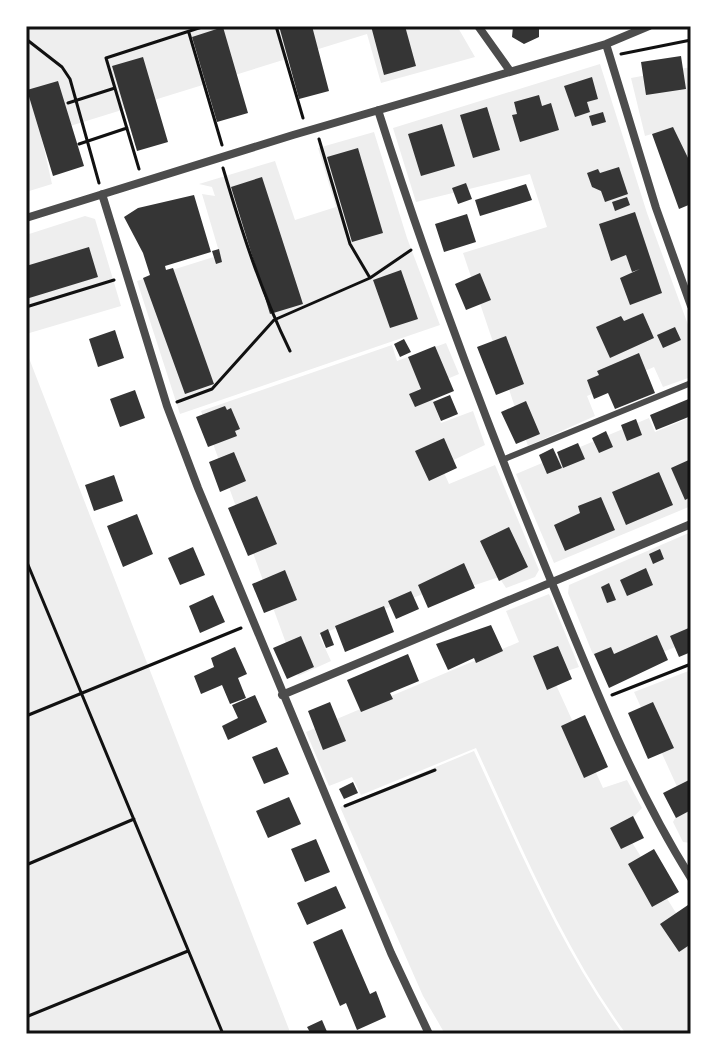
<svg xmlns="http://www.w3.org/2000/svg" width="717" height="1060" font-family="'PT Sans Narrow',sans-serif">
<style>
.green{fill:#eee}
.building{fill:#353535}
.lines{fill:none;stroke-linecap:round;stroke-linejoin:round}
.path{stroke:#111;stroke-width:3}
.service{stroke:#4c4c4c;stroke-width:6}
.minor{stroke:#4c4c4c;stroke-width:8}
.neatline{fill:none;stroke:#111;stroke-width:3}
</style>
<rect width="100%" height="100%" fill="#fff"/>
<path class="green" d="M 26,26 L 457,26 L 475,57 L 381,83 L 367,34 L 41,135 L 52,184 L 26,192 Z
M 600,64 L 647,213 L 691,333 L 691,377 L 663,387 L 654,367 L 587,396 L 595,416 L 528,446 L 463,253 L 547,227 L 530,174 L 416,202 L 393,128 Z
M 691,67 L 691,191 L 668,129 L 645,136 L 631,78 Z
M 374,132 L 407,238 L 440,325 L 180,414 L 137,281 L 220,255 L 202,194 L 215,196 L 212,187 L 199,184 L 275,161 L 295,220 L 336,207 L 318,148 Z
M 85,216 L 95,219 L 121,306 L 26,334 L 26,235 Z
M 446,343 L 459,374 L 428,387 L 441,423 L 473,411 L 485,445 L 441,466 L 449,484 L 495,465 L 539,570 L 535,577 L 506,588 L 499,577 L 472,586 L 466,577 L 319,635 L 331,661 L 298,676 L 201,411 L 392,345 L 397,361 Z
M 27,353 L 290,1032 L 26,1034 Z
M 691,417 L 691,506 L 554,563 L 516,474 L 649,418 L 655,432 Z
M 691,532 L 691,641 L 606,674 L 592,652 L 568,593 L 569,585 Z
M 549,594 L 579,667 L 552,676 L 603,788 L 627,780 L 642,808 L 623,828 L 691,937 L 691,1034 L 626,1034 C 563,947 521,846 476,748 L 361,795 L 352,777 L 329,786 L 306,732 L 519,642 L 506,611 Z
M 691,670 L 691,843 L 683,842 L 673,822 L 684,802 L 634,692 Z
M 474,751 C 519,848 560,947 623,1034 L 445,1034 L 423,996 L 340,807 Z"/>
<path class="building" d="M 279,26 L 312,26 L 329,91 L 299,99 Z
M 371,26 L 405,26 L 416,66 L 384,75 Z
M 513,26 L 539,26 L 539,37 L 524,44 L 512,37 Z
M 223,27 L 248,113 L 217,122 L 192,37 Z
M 681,56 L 686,89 L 646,95 L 641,62 Z
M 143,57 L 168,142 L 137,151 L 112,66 Z
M 592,77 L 598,99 L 587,102 L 590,112 L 575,117 L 564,86 Z
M 58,81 L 84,166 L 53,176 L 27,90 Z
M 539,95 L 542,106 L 551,103 L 559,130 L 520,142 L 512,115 L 517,114 L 514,102 Z
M 487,107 L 500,150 L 473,158 L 460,115 Z
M 603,112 L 606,122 L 592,126 L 589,116 Z
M 442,124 L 455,166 L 421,176 L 408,134 Z
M 673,127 L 691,164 L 691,204 L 679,209 L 652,134 Z
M 358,148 L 383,233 L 352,242 L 327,157 Z
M 619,167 L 628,194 L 605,202 L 601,191 L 592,187 L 587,173 L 598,169 L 600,173 Z
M 262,177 L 303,304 L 270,314 L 231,187 Z
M 466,183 L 472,199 L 458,204 L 452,188 Z
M 526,184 L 532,200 L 480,216 L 475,200 Z
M 194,195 L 211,252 L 165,266 L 166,270 L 173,268 L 214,384 L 185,394 L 143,278 L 150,275 L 143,253 L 124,217 L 138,208 Z
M 627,197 L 630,205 L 615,211 L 612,202 Z
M 635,212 L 662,293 L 630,305 L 620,278 L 640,269 L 632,272 L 626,255 L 611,261 L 599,224 Z
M 467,214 L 476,242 L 444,252 L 435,224 Z
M 89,247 L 98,277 L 26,299 L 26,266 Z
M 219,249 L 222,262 L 216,264 L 212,251 Z
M 401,270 L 418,319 L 390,328 L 373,280 Z
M 480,273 L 491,300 L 466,310 L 455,284 Z
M 643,313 L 654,338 L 610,358 L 596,327 L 621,316 L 624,321 Z
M 675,327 L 681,340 L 663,348 L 657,335 Z
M 115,330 L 124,358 L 98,367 L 89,339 Z
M 506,336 L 524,384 L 496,395 L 477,347 Z
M 404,339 L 411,352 L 400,357 L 394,344 Z
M 435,346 L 454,391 L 415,407 L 409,394 L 421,389 L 408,357 Z
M 639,353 L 655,393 L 615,409 L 608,393 L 594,399 L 587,380 L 599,375 L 597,371 Z
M 135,390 L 145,418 L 120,427 L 110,399 Z
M 450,395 L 458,414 L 441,421 L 433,402 Z
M 691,398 L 691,416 L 656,430 L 650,415 Z
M 526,401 L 540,434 L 516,444 L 501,412 Z
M 225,406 L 227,410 L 231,408 L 240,429 L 235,431 L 237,436 L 208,447 L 196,417 Z
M 636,419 L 642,435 L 627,441 L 621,425 Z
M 606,431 L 613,447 L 599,453 L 592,438 Z
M 444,438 L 457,468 L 429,481 L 415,451 Z
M 578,443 L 585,459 L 563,468 L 557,452 Z
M 553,448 L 562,468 L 547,474 L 539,455 Z
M 234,452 L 246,481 L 220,492 L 209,462 Z
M 691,459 L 691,497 L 685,500 L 671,468 Z
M 659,472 L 673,505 L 626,525 L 612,492 Z
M 114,475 L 123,501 L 94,511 L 85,485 Z
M 257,496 L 277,544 L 248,556 L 228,508 Z
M 601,497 L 615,530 L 565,551 L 554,525 L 580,513 L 578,506 Z
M 137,514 L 153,554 L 123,567 L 107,526 Z
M 509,527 L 528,567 L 499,581 L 480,541 Z
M 193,547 L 205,575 L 180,585 L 168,558 Z
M 660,549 L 664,559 L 653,564 L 649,554 Z
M 464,563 L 475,588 L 428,608 L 418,585 Z
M 646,568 L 653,585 L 627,596 L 620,580 Z
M 285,570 L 297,600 L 264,613 L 252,584 Z
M 609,583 L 616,600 L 607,603 L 601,587 Z
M 411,591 L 419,609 L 396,619 L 388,601 Z
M 213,595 L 225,622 L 200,633 L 189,606 Z
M 384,606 L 394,632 L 345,652 L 335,626 Z
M 491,625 L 503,651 L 476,663 L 474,658 L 448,670 L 436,644 Z
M 691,627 L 691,652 L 679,657 L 670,636 Z
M 328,629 L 334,645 L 326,648 L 320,633 Z
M 657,635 L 668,660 L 609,688 L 594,654 L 611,647 L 614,654 Z
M 301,636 L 314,667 L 287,679 L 273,648 Z
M 558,646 L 572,679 L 547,690 L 533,656 Z
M 235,647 L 247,674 L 238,678 L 246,698 L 230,704 L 222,685 L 201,694 L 194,676 L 214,667 L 211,658 Z
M 408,654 L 419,681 L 390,693 L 393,699 L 361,712 L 347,680 Z
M 255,695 L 267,722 L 228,740 L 222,726 L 238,718 L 232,705 Z
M 330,702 L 346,741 L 323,750 L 308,711 Z
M 653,702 L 674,748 L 648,759 L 628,713 Z
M 585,715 L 608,767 L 584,778 L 561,726 Z
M 277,747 L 289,774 L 264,784 L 252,757 Z
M 691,779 L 691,810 L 676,818 L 663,793 Z
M 353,782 L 358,793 L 344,799 L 339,789 Z
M 289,797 L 301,824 L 268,838 L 256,811 Z
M 633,816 L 644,838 L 621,849 L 610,828 Z
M 316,839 L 330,872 L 305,882 L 291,849 Z
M 654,849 L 679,892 L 652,907 L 628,864 Z
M 336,886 L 346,908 L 307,925 L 297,903 Z
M 688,905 L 691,910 L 691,944 L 679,952 L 660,924 Z
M 342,929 L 370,994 L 376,991 L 386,1017 L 357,1030 L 346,1003 L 340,1006 L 313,942 Z
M 322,1020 L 328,1034 L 311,1034 L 307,1027 Z"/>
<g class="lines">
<path class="path" d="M 276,26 L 303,118
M 189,33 L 222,145
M 26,39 L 62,67 L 70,79 L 99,183
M 621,54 L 691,40
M 68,103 L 115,88
M 319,139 L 350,244 L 370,278
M 79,144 L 127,128
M 223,168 C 242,232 261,292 290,351
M 139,169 L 106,58 L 205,26
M 26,307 L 114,280
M 177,402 L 212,389 L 274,320 L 370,278 L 411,250
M 26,560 L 223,1034
M 612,695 L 691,664
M 26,716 L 241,628
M 345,806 L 435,770
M 26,865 L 134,819
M 26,1017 L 188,951"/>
<path class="service" d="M 502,460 L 691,383"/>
<path class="minor" d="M 478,26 L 510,71
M 606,44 L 656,208 L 691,306
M 378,110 C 430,274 491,435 556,593 C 596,690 635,789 691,878
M 102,194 L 167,406 L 198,488 L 391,953 L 429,1034
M 26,218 L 293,135 L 606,44 L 649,26
M 282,695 L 691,524"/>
</g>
<rect width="717" height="1060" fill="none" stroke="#ffffff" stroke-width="56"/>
<rect x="28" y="28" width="661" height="1004" class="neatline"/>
</svg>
